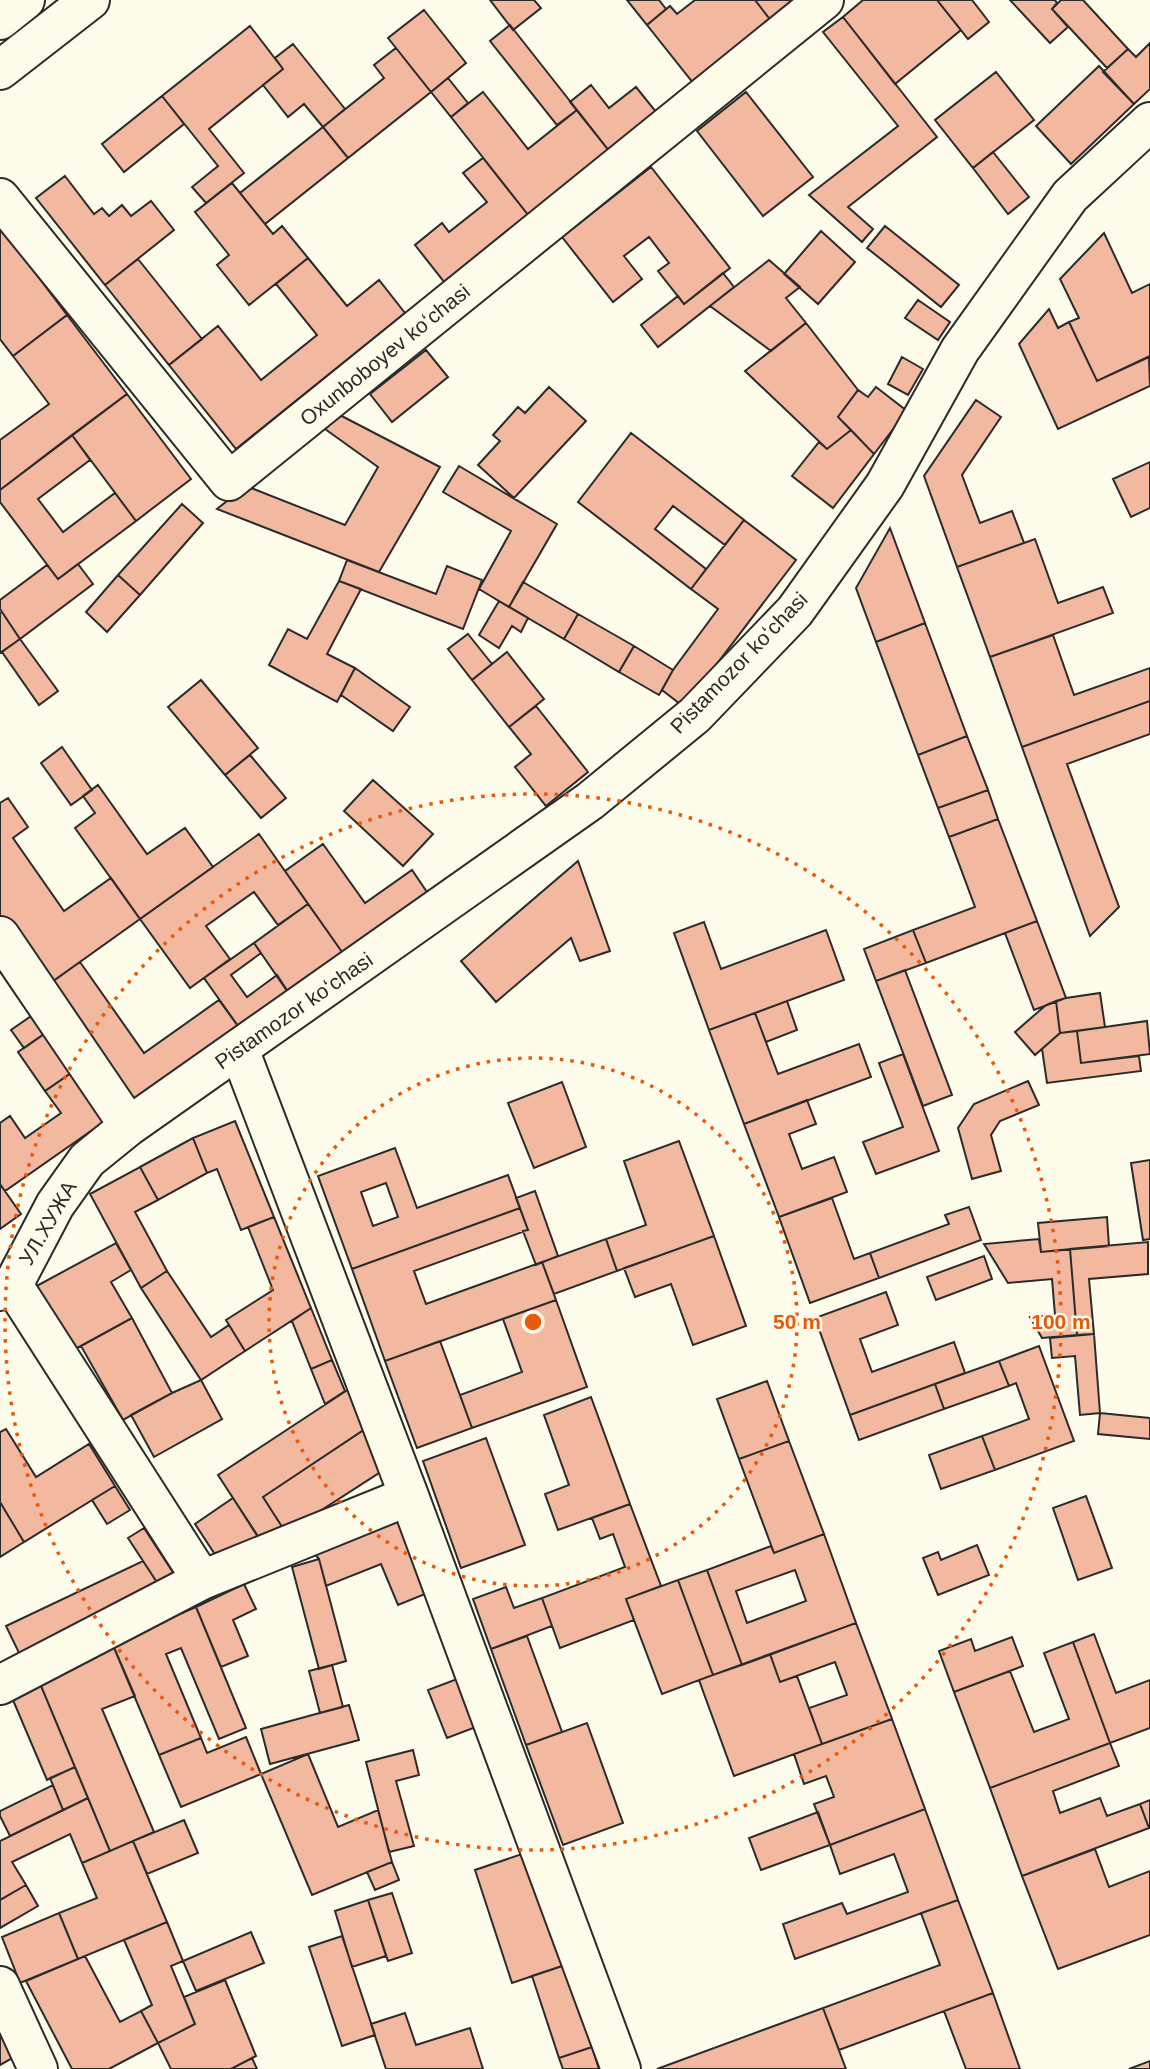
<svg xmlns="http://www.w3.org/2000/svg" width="1150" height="2069" font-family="Arial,sans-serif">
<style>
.building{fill:#f2b8a0;stroke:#2b2b2b;stroke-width:2;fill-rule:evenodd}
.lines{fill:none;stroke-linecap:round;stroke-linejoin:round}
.minor-casing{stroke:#2b2b2b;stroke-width:42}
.major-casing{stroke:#2b2b2b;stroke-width:42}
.minor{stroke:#fdfbea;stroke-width:38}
.major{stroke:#fdfbea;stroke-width:38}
.ring{fill:none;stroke:#e8590c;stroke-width:3.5;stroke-dasharray:3.5 7}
.labels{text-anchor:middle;stroke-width:5;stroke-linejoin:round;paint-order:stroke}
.street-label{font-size:21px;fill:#2b2b2b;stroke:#fdfbea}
.centre{fill:#e8590c;stroke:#fdfbea;stroke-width:3.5}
.ring-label{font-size:21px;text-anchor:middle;font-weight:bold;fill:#e8590c;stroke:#fdfbea;stroke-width:5;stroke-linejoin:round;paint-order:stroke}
</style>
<rect width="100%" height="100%" fill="#fdfbea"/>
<path class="building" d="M 490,0 L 534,0 L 541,8 L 513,30 Z
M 627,0 L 659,0 L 666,9 L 647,25 Z
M 695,0 L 755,0 L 772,22 L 694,84 L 647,25 L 670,6 L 677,14 Z
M 755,0 L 800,0 L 772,22 Z
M 863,0 L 937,0 L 961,30 L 895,84 L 843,17 Z
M 937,0 L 972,0 L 989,22 L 968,39 Z
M 1010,0 L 1055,0 L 1057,3 L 1052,9 L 1068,27 L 1050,43 Z
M 1061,0 L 1083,0 L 1128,49 L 1107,68 L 1052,9 Z
M 424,10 L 466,63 L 431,92 L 388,38 Z
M 843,17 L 937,137 L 848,207 L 873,229 L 862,242 L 809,195 L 898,126 L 823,32 Z
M 510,25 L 577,110 L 557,125 L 490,41 Z
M 250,26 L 283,69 L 209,129 L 244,173 L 206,203 L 192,187 L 218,166 L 162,96 Z
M 1150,43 L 1150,89 L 1134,104 L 1103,72 L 1128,49 L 1136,57 Z
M 293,44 L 345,109 L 323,127 L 304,104 L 288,117 L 263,85 L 283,69 L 275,58 Z
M 396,48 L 431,92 L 348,158 L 323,127 L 384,78 L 374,65 Z
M 1099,66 L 1134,104 L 1071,164 L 1036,126 Z
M 996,72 L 1034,120 L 973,168 L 935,120 Z
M 448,78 L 468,103 L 451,117 L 431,92 Z
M 591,85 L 609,108 L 636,87 L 657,113 L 610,152 L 570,102 Z
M 483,92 L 528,149 L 577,110 L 610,152 L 529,216 L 451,117 Z
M 746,92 L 813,177 L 763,216 L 697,131 Z
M 162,96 L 184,124 L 124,172 L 102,144 Z
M 323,127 L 348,158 L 265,224 L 240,193 Z
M 993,152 L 1029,197 L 1008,214 L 973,168 Z
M 483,158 L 529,216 L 445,283 L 415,245 L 442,223 L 449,232 L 487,202 L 463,173 Z
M 651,167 L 730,268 L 684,304 L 658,271 L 669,263 L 649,237 L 624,256 L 642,279 L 613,302 L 562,237 Z
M 65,176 L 94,214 L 102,208 L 109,216 L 122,205 L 131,216 L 151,201 L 174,230 L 105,285 L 36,198 Z
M 232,183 L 273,234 L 282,226 L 308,258 L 249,305 L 217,265 L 229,255 L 195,212 Z
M 0,226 L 67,315 L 13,356 L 0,339 Z
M 885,226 L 959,285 L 941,307 L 867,248 Z
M 821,231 L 855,262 L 818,304 L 784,274 Z
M 1104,233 L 1132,293 L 1150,284 L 1150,356 L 1097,381 L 1069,322 L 1079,318 L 1060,279 Z
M 308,258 L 347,306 L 379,280 L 405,313 L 236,449 L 169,365 L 218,326 L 261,380 L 317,335 L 276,284 Z
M 138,259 L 202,339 L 169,365 L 105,285 Z
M 769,260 L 800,287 L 786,298 L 806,323 L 771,351 L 710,306 Z
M 723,273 L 734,287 L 658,347 L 641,325 L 678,296 L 684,304 Z
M 918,300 L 950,322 L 938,340 L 905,318 Z
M 1049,309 L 1058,328 L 1069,322 L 1097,381 L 1149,357 L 1150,386 L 1058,429 L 1019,344 Z
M 67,315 L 127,394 L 0,490 L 0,440 L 49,404 L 13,356 Z
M 806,323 L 858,390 L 838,417 L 851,430 L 827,449 L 745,371 Z
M 426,350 L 448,377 L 392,422 L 370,394 Z
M 902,357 L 923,369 L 908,395 L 888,384 Z
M 549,387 L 586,421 L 514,498 L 478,465 L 500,441 L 493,435 L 518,407 L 525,413 Z
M 876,387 L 907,411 L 874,454 L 838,417 L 858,390 L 868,397 Z
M 127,394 L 191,479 L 136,521 L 72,435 Z
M 976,400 L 1001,417 L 962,475 L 980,523 L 1012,511 L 1024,543 L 957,567 L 924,476 Z
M 334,412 L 440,467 L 379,572 L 217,509 L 246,486 L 345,525 L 378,467 L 325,429 Z
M 851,430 L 874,454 L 833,508 L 792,476 L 819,442 L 827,449 Z
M 631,433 L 744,520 L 725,545 L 673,506 L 655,529 L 706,569 L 691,589 L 578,502 Z
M 72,435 L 90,460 L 38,499 L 63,532 L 115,493 L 136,521 L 58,579 L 0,502 L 0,490 Z
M 1150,462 L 1150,508 L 1131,517 L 1113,479 Z
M 459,466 L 557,524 L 509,607 L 479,589 L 511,531 L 443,492 Z
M 182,504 L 203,523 L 140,595 L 118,575 Z
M 744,520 L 796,560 L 684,707 L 662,690 L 673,670 L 718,609 L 691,589 Z
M 890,528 L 925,623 L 876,642 L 856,588 Z
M 1035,539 L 1058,603 L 1103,587 L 1113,613 L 990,657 L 957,567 Z
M 347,560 L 436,594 L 447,566 L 482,580 L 463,629 L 339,581 Z
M 78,564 L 93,584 L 20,639 L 0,609 L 0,600 L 47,565 L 58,579 Z
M 118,575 L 140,595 L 107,632 L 86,612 Z
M 339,581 L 361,589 L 327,654 L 355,668 L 337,702 L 269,665 L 288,629 L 307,639 Z
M 523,582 L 578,614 L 564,639 L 509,607 Z
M 499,601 L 528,618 L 521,632 L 512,626 L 499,648 L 479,635 Z
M 2,612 L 20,639 L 0,653 L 0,613 Z
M 578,614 L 634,646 L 619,672 L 564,639 Z
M 925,623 L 967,736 L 918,755 L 876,642 Z
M 468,634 L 492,664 L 472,680 L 448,649 Z
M 1053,635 L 1074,695 L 1150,668 L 1150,701 L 1022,747 L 990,657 Z
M 20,639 L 58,691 L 39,705 L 2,652 Z
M 634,646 L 673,670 L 659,695 L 619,672 Z
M 507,652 L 544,699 L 509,727 L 472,680 Z
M 355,668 L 410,707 L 393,731 L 341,695 Z
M 201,680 L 258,748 L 225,775 L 168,707 Z
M 1150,701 L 1150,734 L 1067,764 L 1119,907 L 1090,936 L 1022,747 Z
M 536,706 L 588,772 L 546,806 L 515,767 L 531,754 L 509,727 Z
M 967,736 L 988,790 L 938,808 L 918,755 Z
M 62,747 L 92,790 L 71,805 L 41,763 Z
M 250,755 L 286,798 L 261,818 L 225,775 Z
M 373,780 L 433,834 L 403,866 L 344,811 Z
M 98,785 L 147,854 L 185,828 L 213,867 L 140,919 L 75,828 L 95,813 L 83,796 Z
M 988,790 L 998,819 L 949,837 L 938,808 Z
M 8,798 L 28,827 L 13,838 L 64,911 L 111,878 L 140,919 L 49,984 L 0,915 L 0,803 Z
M 998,819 L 1037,921 L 926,963 L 913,930 L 975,907 L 949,837 Z
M 259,834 L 308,904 L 278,925 L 254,892 L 206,926 L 230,959 L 190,988 L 140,919 Z
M 323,844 L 365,903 L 412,870 L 431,898 L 347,959 L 285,871 Z
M 578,861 L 610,951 L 580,961 L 571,938 L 496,1002 L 461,961 Z
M 308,904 L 347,959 L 292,998 L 254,943 Z
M 1037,921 L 1066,998 L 1034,1010 L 1005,933 Z
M 704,922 L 721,969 L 826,930 L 844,980 L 709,1030 L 674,933 Z
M 913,930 L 926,963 L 876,981 L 864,949 Z
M 254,943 L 261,953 L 231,975 L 247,997 L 277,975 L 292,998 L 243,1033 L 204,978 Z
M 80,962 L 144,1053 L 219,1000 L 243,1033 L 137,1109 L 49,984 Z
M 905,970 L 952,1095 L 923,1106 L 876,981 Z
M 1100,993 L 1105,1027 L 1060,1033 L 1056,1001 L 1066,998 Z
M 787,1001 L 797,1030 L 766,1042 L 755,1013 Z
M 1056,1001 L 1060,1033 L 1035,1055 L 1015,1032 L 1046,1005 Z
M 755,1013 L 778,1074 L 859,1044 L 871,1077 L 744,1124 L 709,1030 Z
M 34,1014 L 47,1032 L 24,1048 L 11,1030 Z
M 1147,1021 L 1150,1054 L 1081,1063 L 1077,1031 Z
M 1077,1031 L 1081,1063 L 1139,1056 L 1141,1071 L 1047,1083 L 1042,1049 L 1060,1033 Z
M 47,1032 L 74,1071 L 45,1091 L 18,1052 Z
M 903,1054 L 939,1151 L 876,1174 L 863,1142 L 903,1127 L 879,1063 Z
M 74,1071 L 108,1119 L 5,1191 L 0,1184 L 0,1123 L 10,1116 L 25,1138 L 61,1113 L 45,1091 Z
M 1028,1081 L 1039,1105 L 1000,1121 L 991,1135 L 1001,1171 L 972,1179 L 958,1128 L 974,1104 Z
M 562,1082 L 586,1147 L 534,1168 L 508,1103 Z
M 807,1100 L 816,1124 L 789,1134 L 802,1169 L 834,1157 L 847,1192 L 779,1217 L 744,1124 Z
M 235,1121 L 274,1217 L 241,1230 L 217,1169 L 207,1173 L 193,1138 Z
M 193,1138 L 207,1173 L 158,1200 L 140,1167 Z
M 679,1141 L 714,1236 L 617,1271 L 606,1239 L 646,1225 L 624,1161 Z
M 395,1148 L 417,1208 L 508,1175 L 520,1208 L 352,1269 L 318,1176 ZM 386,1183 L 398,1217 L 373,1226 L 361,1192 Z
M 1150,1160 L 1150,1239 L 1143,1240 L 1131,1163 Z
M 140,1167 L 158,1200 L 135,1212 L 167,1271 L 141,1288 L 90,1194 Z
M 0,1184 L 21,1214 L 0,1229 Z
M 535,1191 L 558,1256 L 536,1265 L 523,1231 L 528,1230 L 516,1198 Z
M 832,1198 L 854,1259 L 870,1253 L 879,1278 L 810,1303 L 779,1217 Z
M 969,1207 L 981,1240 L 879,1278 L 870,1253 L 949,1224 L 945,1215 Z
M 520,1208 L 528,1230 L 414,1271 L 426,1304 L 542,1262 L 556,1300 L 385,1361 L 352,1269 Z
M 274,1217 L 311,1308 L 245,1351 L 226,1320 L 273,1290 L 248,1227 Z
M 1107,1217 L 1109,1246 L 1041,1252 L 1038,1223 Z
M 714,1236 L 746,1326 L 693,1345 L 671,1284 L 635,1297 L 624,1268 Z
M 606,1239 L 617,1271 L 554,1294 L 542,1262 Z
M 1039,1239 L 1041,1252 L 1070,1249 L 1077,1335 L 1042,1338 L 1030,1317 L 1055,1315 L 1052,1279 L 1008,1283 L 984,1244 Z
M 1148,1242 L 1148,1274 L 1089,1279 L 1094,1334 L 1077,1335 L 1070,1249 Z
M 116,1243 L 131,1270 L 111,1282 L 132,1318 L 68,1353 L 33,1288 Z
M 984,1256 L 992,1279 L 936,1300 L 927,1277 Z
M 167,1271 L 211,1337 L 229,1325 L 245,1351 L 201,1380 L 141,1288 Z
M 886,1292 L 898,1325 L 860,1339 L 872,1372 L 954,1342 L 965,1373 L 850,1415 L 815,1318 Z
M 556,1300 L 587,1387 L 472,1428 L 460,1395 L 522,1372 L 503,1319 Z
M 311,1308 L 332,1360 L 311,1369 L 292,1321 Z
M 132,1318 L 172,1393 L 123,1420 L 81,1346 Z
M 1094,1334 L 1100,1413 L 1080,1415 L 1075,1356 L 1052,1358 L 1050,1338 Z
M 440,1341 L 472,1428 L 417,1448 L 385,1361 Z
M 1039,1346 L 1074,1441 L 995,1470 L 982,1436 L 1029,1419 L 1016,1383 L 1009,1386 L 999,1361 Z
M 332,1360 L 345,1391 L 325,1404 L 311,1369 Z
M 999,1361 L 1009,1386 L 944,1409 L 935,1384 Z
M 201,1380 L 222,1419 L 154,1457 L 131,1415 L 172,1393 Z
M 767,1381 L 789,1441 L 739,1459 L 717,1399 Z
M 935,1384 L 944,1409 L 859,1440 L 850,1415 Z
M 349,1389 L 365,1429 L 263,1497 L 286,1533 L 265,1547 L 218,1475 Z
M 591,1397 L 630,1504 L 558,1530 L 545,1494 L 569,1485 L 544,1415 Z
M 1100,1413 L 1150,1418 L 1150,1439 L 1098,1434 Z
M 6,1429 L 36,1477 L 89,1444 L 115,1486 L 24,1542 L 0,1502 L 0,1432 Z
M 365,1429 L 382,1471 L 286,1533 L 263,1497 Z
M 982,1436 L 995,1470 L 941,1489 L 929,1455 Z
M 486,1438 L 525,1545 L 461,1568 L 423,1461 Z
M 789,1441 L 824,1534 L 774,1553 L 739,1459 Z
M 115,1486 L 130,1510 L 107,1524 L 92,1500 Z
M 1086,1496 L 1112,1568 L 1078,1580 L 1053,1508 Z
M 233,1498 L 258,1537 L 220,1562 L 195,1524 Z
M 0,1502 L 24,1542 L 0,1557 Z
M 630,1504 L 661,1586 L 626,1599 L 634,1620 L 560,1648 L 542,1598 L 625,1567 L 613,1534 L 600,1539 L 592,1518 Z
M 400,1517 L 430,1592 L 398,1605 L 381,1564 L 326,1586 L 319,1559 L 313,1552 Z
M 144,1528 L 178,1580 L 162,1590 L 128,1538 Z
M 824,1534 L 856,1623 L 742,1665 L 707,1570 L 771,1546 L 774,1553 ZM 795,1570 L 806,1601 L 747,1623 L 736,1591 Z
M 977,1545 L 989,1575 L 938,1595 L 923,1558 L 938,1552 L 941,1560 Z
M 319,1559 L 346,1661 L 319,1669 L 292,1567 Z
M 143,1561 L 162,1590 L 21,1657 L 6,1626 Z
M 707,1570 L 742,1665 L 713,1675 L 678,1580 Z
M 678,1580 L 713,1675 L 662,1694 L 626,1599 Z
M 244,1584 L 256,1609 L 233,1620 L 248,1656 L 221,1667 L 196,1607 Z
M 506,1587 L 514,1608 L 542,1598 L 552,1626 L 491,1649 L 473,1599 Z
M 196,1607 L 246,1728 L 219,1739 L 181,1648 L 166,1654 L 201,1738 L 159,1755 L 112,1643 Z
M 856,1623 L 892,1719 L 822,1744 L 809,1708 L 847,1695 L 835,1662 L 780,1682 L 770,1654 Z
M 1094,1634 L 1116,1693 L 1150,1680 L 1150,1728 L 1110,1743 L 1073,1642 Z
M 527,1636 L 562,1732 L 526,1745 L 491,1649 Z
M 1012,1637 L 1023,1666 L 954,1692 L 939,1651 L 971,1639 L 975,1651 Z
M 1073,1642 L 1110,1743 L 990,1788 L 954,1692 L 1010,1671 L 1034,1732 L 1069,1719 L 1044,1653 Z
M 112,1643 L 135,1696 L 102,1709 L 154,1832 L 110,1851 L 36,1674 Z
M 770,1654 L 780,1682 L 797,1676 L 822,1744 L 734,1776 L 699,1680 Z
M 332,1665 L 343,1707 L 320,1713 L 309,1671 Z
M 36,1674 L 75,1767 L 47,1780 L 7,1686 Z
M 457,1679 L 476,1727 L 447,1738 L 428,1690 Z
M 349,1705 L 359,1740 L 270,1764 L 261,1729 Z
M 892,1719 L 925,1809 L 830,1845 L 814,1804 L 834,1797 L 826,1776 L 804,1784 L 794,1754 Z
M 587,1723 L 623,1823 L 563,1845 L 526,1745 Z
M 246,1737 L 261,1774 L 181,1807 L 159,1755 L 201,1738 L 207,1753 Z
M 1110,1743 L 1119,1766 L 1053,1791 L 1060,1813 L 1100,1798 L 1107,1816 L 1140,1804 L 1149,1828 L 1022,1876 L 990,1788 Z
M 413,1750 L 419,1775 L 396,1781 L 414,1846 L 389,1852 L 366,1762 Z
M 308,1754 L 338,1827 L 378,1810 L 392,1862 L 312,1895 L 261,1774 Z
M 75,1767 L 88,1798 L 63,1810 L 50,1778 Z
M 53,1785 L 63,1810 L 10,1836 L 0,1816 L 0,1811 Z
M 88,1798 L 110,1851 L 82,1863 L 70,1834 L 12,1862 L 26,1885 L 0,1900 L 0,1841 Z
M 1150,1800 L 1150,1828 L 1149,1828 L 1140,1804 Z
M 925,1809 L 958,1900 L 795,1959 L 783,1924 L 842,1903 L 847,1914 L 908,1892 L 894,1854 L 840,1874 L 830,1845 Z
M 818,1812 L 830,1845 L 761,1870 L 749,1838 Z
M 184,1820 L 198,1853 L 147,1874 L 133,1841 Z
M 133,1841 L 167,1922 L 78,1959 L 59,1913 L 97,1898 L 82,1863 Z
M 1095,1849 L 1109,1887 L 1150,1871 L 1150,1935 L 1058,1969 L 1022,1876 Z
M 528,1852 L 565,1965 L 512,1983 L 475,1870 Z
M 392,1862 L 399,1880 L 375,1890 L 367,1872 Z
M 26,1885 L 38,1906 L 0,1928 L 0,1900 Z
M 392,1893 L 412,1953 L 388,1961 L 368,1900 Z
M 368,1900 L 386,1956 L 352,1967 L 335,1911 Z
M 958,1900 L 993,1993 L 839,2050 L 823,2008 L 940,1965 L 921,1913 Z
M 59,1913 L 78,1959 L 20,1983 L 2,1937 Z
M 167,1922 L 183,1961 L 171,1966 L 195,2024 L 158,2043 L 141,2011 L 152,2005 L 124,1940 Z
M 251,1932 L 264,1963 L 196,1991 L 183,1961 Z
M 342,1936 L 375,2035 L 342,2046 L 309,1947 Z
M 85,1956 L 120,2022 L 141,2011 L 158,2043 L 109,2069 L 72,2069 L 26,1981 Z
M 565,1965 L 592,2047 L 559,2058 L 532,1976 Z
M 225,1980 L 256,2056 L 231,2069 L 171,2069 L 158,2043 L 195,2024 L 184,1997 Z
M 993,1993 L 1020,2069 L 966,2069 L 944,2011 Z
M 823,2008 L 846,2069 L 657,2069 Z
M 405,2013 L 416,2045 L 470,2028 L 483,2069 L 386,2069 L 371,2024 Z
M 0,2030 L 14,2057 L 0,2065 Z
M 592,2047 L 599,2069 L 563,2069 L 559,2058 Z
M 252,2058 L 257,2069 L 231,2069 Z
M 1150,2061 L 1150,2069 L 1129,2069 Z"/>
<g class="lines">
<defs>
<path id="minor" d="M 0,198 L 229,481 L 824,0
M 0,936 L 129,1126
M 239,1049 L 409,1496 L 621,2069
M 13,1285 L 202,1580
M 0,1291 L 13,1285 L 55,1205 L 87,1160 L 129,1126 L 590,801 L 695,715 L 795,611 L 885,485 L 960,350 L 1070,196 L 1150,122
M 0,1685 L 202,1580 L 409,1496
M 0,1986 L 38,2069"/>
<path id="major" d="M 0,20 L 25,0
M 0,70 L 90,0"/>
</defs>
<use href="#minor" class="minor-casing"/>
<use href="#major" class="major-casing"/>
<use href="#minor" class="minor"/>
<use href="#major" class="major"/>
</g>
<g class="ring">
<circle cx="533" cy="1322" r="264"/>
<circle cx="533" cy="1322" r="528"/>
</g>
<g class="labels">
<g class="street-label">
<text transform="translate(385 355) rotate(-39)" y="7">Oxunboboyev koʻchasi</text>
<text transform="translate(739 663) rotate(-46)" y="7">Pistamozor koʻchasi</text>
<text transform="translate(294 1011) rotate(-35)" y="7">Pistamozor koʻchasi</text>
<text transform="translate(48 1223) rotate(-60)" y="7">УЛ.ХУЖА</text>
</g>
</g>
<circle cx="533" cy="1322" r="10" class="centre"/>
<g class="ring-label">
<text x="797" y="1329">50 m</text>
<text x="1061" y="1329">100 m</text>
</g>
</svg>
